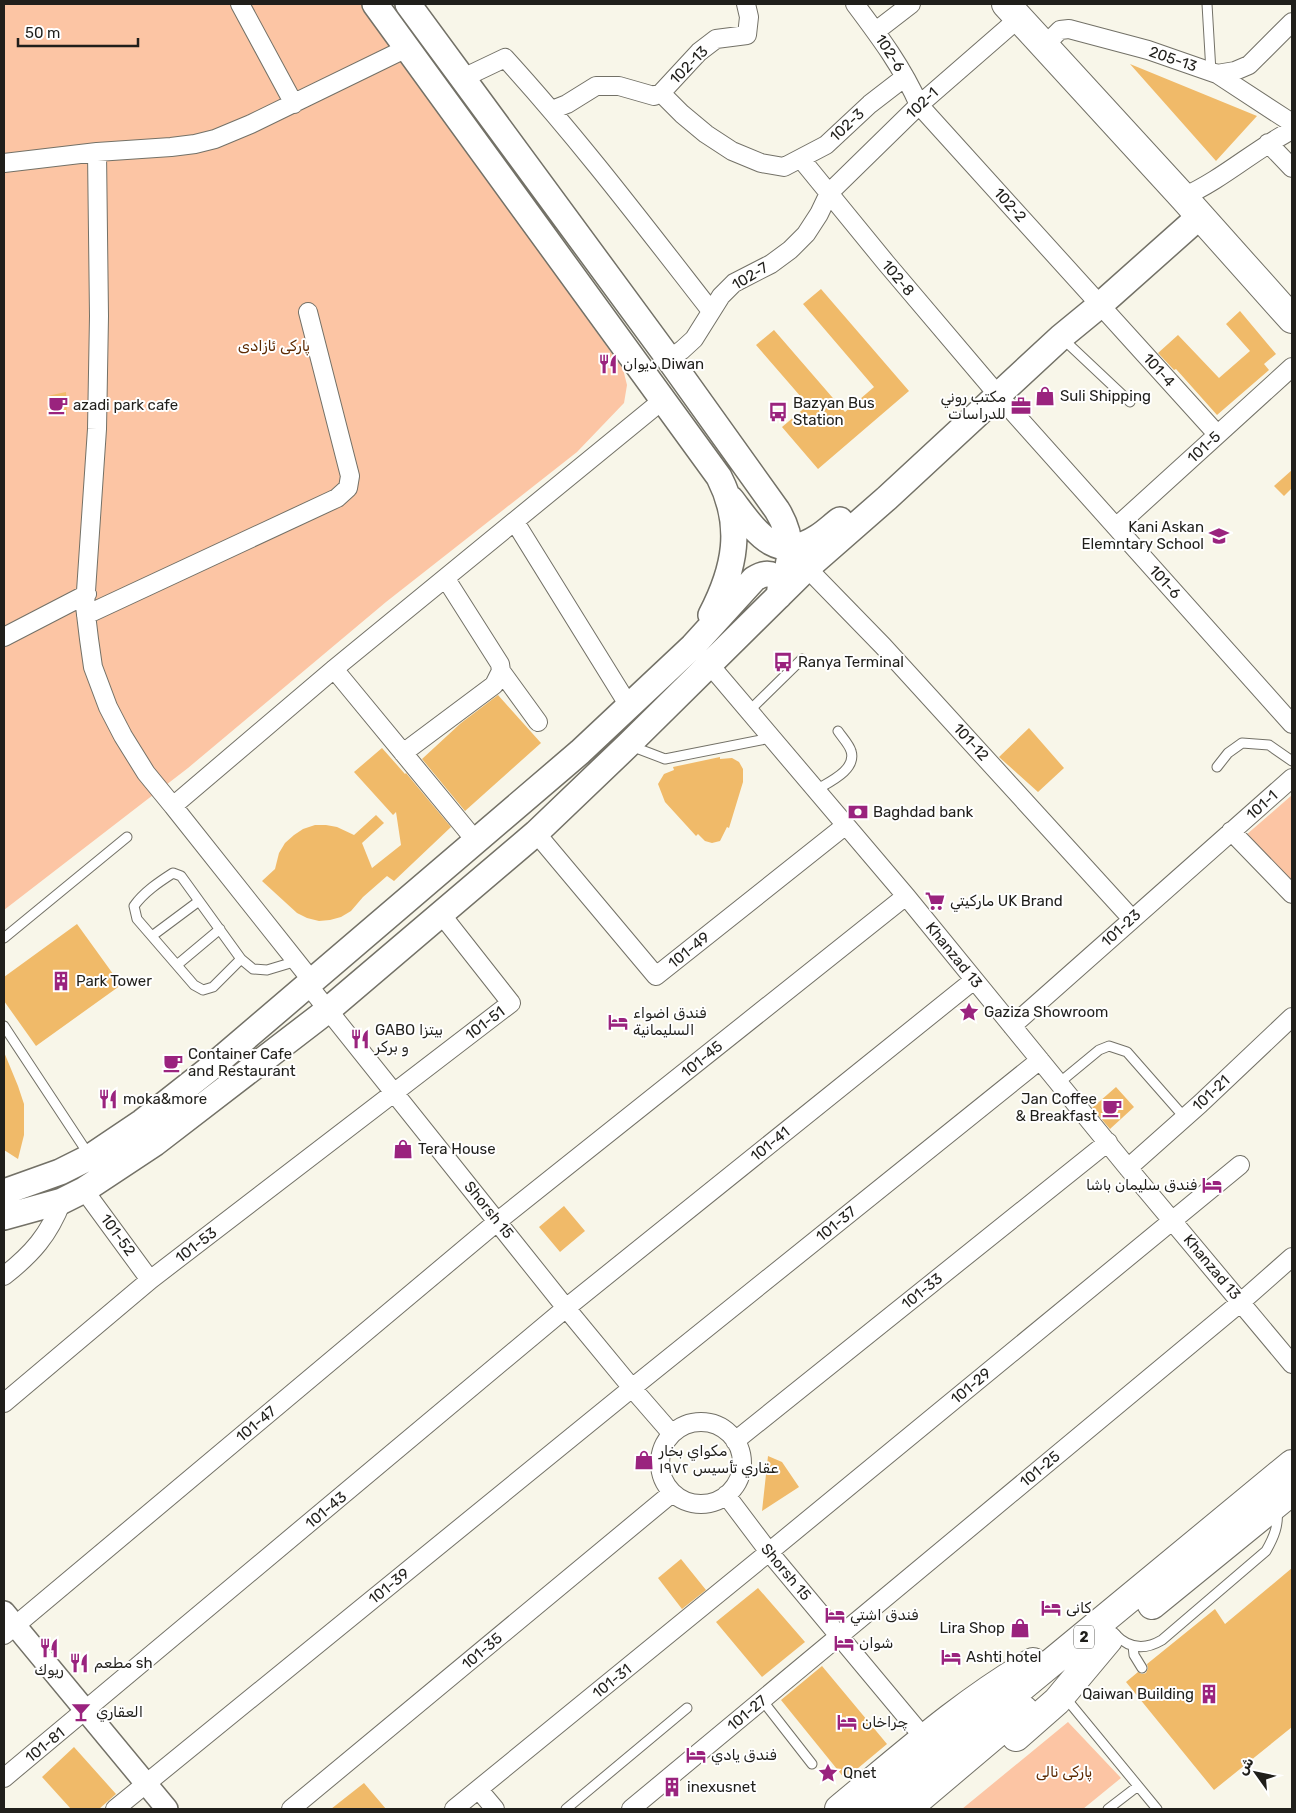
<svg xmlns="http://www.w3.org/2000/svg" width="1296" height="1813" font-family="Rubik,Cairo,sans-serif">
<style>
.green{fill:#fcc5a4}
.building{fill:#f0ba69}
.lines{fill:none;stroke-linecap:round;stroke-linejoin:round}
.service-casing{stroke:#737167;stroke-width:11}
.minor-casing{stroke:#737167;stroke-width:20}
.tertiary-casing{stroke:#737167;stroke-width:24}
.secondary-casing{stroke:#737167;stroke-width:28}
.primary-casing{stroke:#737167;stroke-width:30}
.service{stroke:#fff;stroke-width:9}
.minor{stroke:#fff;stroke-width:18}
.tertiary{stroke:#fff;stroke-width:21}
.secondary{stroke:#fff;stroke-width:25}
.primary{stroke:#fff;stroke-width:28}
.labels{text-anchor:middle;stroke-width:4;stroke-linejoin:round;paint-order:stroke}
.shield{fill:#fff;stroke:#63625f;stroke-width:1}
.shield-label{font-size:14px;font-weight:bold;fill:#201f1b}
.street-label{font-size:15px;fill:#201f1b;stroke:#fff}
.park-label{font-size:15px;fill:#5e2b03;stroke:#fff}
.poi-label{font-size:15px;fill:#201f1b;stroke:#fff;text-anchor:start}
</style>
<rect width="100%" height="100%" fill="#f8f6e9"/>
<path class="green" d="M 4,4 L 362,4 L 623,369 L 627,385 L 624,403 L 577,452 L 386,602 L 188,768 L 4,910 Z
M 1292,795 L 1292,885 L 1246,835 Z
M 1068,1722 L 1121,1778 L 1083,1809 L 962,1809 Z"/>
<path class="building" d="M 1130,64 L 1257,116 L 1216,161 Z
M 821,289 L 909,391 L 818,469 L 782,427 L 808,405 L 756,345 L 774,330 L 845,412 L 874,387 L 803,304 Z
M 1240,311 L 1276,354 L 1264,364 L 1269,370 L 1217,415 L 1176,369 L 1174,370 L 1158,353 L 1178,335 L 1219,378 L 1250,351 L 1226,324 Z
M 66,392 L 67,415 L 51,416 L 47,396 Z
M 1292,470 L 1292,488 L 1284,496 L 1274,486 Z
M 498,695 L 541,743 L 465,811 L 422,759 L 461,723 Z
M 1029,728 L 1064,768 L 1038,792 L 999,757 Z
M 382,748 L 405,774 L 406,773 L 451,827 L 394,881 L 387,876 L 363,897 L 351,911 L 341,917 L 330,920 L 319,921 L 307,918 L 297,913 L 262,881 L 275,869 L 279,853 L 285,843 L 294,835 L 303,829 L 315,825 L 326,825 L 337,827 L 354,835 L 376,815 L 384,823 L 362,843 L 372,868 L 401,845 L 396,812 L 393,815 L 354,772 Z
M 720,757 L 720,759 L 732,758 L 739,762 L 743,769 L 743,782 L 729,828 L 727,827 L 720,841 L 712,843 L 705,841 L 698,834 L 696,836 L 665,802 L 658,784 L 664,774 L 674,770 L 673,767 Z
M 77,924 L 121,985 L 36,1046 L 4,1001 L 4,977 Z
M 4,1052 L 18,1086 L 24,1104 L 24,1135 L 18,1159 L 4,1150 Z
M 1116,1087 L 1134,1107 L 1110,1129 L 1092,1108 Z
M 564,1206 L 585,1231 L 560,1252 L 539,1227 Z
M 768,1456 L 782,1462 L 799,1487 L 762,1511 Z
M 681,1559 L 706,1590 L 682,1609 L 658,1578 Z
M 1292,1568 L 1292,1727 L 1214,1790 L 1126,1682 L 1138,1672 L 1142,1674 L 1146,1673 L 1148,1668 L 1147,1664 L 1215,1609 L 1225,1624 Z
M 758,1588 L 805,1642 L 762,1677 L 716,1622 Z
M 822,1666 L 887,1744 L 845,1779 L 781,1700 Z
M 74,1747 L 116,1794 L 99,1809 L 71,1809 L 42,1777 Z
M 364,1783 L 386,1809 L 331,1809 Z"/>
<g class="lines">
<defs>
<path id="service" d="M 1207,4 L 1211,72
M 1062,338 L 1130,402
M 748,712 L 802,659
M 631,746 L 665,759 L 771,738
M 1217,767 L 1228,753 L 1242,743 L 1269,745 L 1292,761
M 816,790 C 829,782 857,770 851,751 C 849,744 841,736 838,731
M 152,936 L 199,901
M 4,938 L 127,837
M 241,959 L 213,987 L 203,990 L 194,985 L 137,919 L 134,906 C 144,892 159,882 173,873 L 181,876 L 241,959 L 253,969 L 267,970 L 297,961
M 177,965 L 220,929
M 4,1026 L 89,1155
M 1059,1083 L 1099,1050 L 1109,1046 L 1127,1052 L 1185,1118
M 1115,1634 C 1129,1649 1145,1650 1162,1640 L 1266,1551 C 1274,1537 1279,1525 1277,1509
M 1133,1646 L 1134,1655 L 1142,1668
M 1064,1696 L 1157,1809
M 762,1700 L 812,1764
M 566,1809 L 687,1708
M 1108,1809 L 1138,1786"/>
<path id="minor" d="M 240,4 L 294,104
M 855,4 C 879,36 903,68 919,105 L 1217,434
M 876,31 L 911,4
M 1044,46 L 1060,30 L 1069,29 L 1148,50 L 1217,74 L 1235,71 L 1249,65 L 1292,22
M 1217,74 L 1292,123
M 463,78 L 505,58 C 578,138 644,225 711,311
M 661,93 L 682,114 L 706,134 L 732,151 L 761,163 L 784,167 L 826,145 L 870,104 L 905,77
M 552,110 L 567,104 L 596,86 L 619,86 L 654,96 L 661,93 L 699,52 L 716,39 L 747,35 L 749,17 L 746,4
M 1268,143 L 1292,168
M 97,152 L 99,316 L 97,429 L 85,606 L 89,639 L 93,667 L 108,707 L 123,736 L 146,773 L 173,806
M 801,159 L 886,263 L 998,395 L 1292,724
M 4,163 L 97,152 L 171,147 L 195,144 L 215,139 L 251,124 L 407,48
M 1183,197 C 1223,179 1254,150 1292,130
M 669,359 L 682,350 L 694,339 L 721,296 L 734,283 L 771,264 L 790,250 L 806,234 L 819,214 L 829,193 L 919,105 L 1019,18
M 515,522 L 629,706
M 1116,527 L 1292,367
M 807,568 L 883,646 L 1132,919
M 86,615 L 337,498 L 348,488 L 350,476 L 308,312
M 4,637 L 87,594
M 709,664 L 906,896 L 1128,1168 L 1292,1364
M 334,669 L 475,840
M 501,671 L 538,722
M 403,753 L 494,685 L 501,671 L 500,664 L 446,579
M 1231,831 L 1292,894
M 536,833 L 656,976 L 846,825
M 312,981 L 173,806 L 334,669 L 664,399
M 308,985 L 566,1308 L 632,1388 L 672,1434
M 1012,1026 L 1292,778
M 1128,1168 L 1200,1104 L 1292,1017
M 84,1190 L 150,1280
M 4,1276 C 32,1254 49,1235 62,1201
M 4,1403 L 150,1280 L 511,1003 L 441,914
M660 1463a41 41 0 1 1 82 0a41 41 0 1 1-82 0Z
M 735,1441 L 1108,1142
M 726,1495 L 769,1552 L 925,1739
M 4,1635 L 498,1221 L 906,896
M 4,1778 L 566,1308 L 974,980
M 479,1790 L 495,1809
M 115,1809 L 632,1388 L 1040,1060
M 291,1809 L 672,1493
M 454,1809 L 769,1552 L 1240,1165
M 631,1809 L 1241,1302 L 1292,1257"/>
<path id="tertiary" d="M 4,1612 L 167,1809"/>
<path id="secondary" d="M 375,4 L 719,477 C 744,526 735,569 711,615
M 408,4 L 669,359 L 777,510 C 794,537 792,563 781,591
M 731,499 C 755,530 775,565 818,537 C 826,532 833,525 840,520
M 4,1192 L 60,1172 L 90,1157 L 142,1122 L 208,1070 L 580,752 L 693,646 L 754,579 C 765,572 772,572 781,582 L 779,596
M 4,1217 L 62,1201 L 84,1190 L 155,1143 L 328,1010 L 536,833 L 628,745 L 807,568 L 887,498 L 1061,337 L 1100,305 L 1200,216"/>
<path id="primary" d="M 1006,4 L 1183,197 L 1292,319
M 1152,1605 L 1292,1491
M 1016,1737 L 1057,1701 L 1108,1640
M 839,1809 C 901,1758 963,1702 1033,1662
M 874,1809 L 1292,1464
M 907,1809 L 1024,1710"/>
</defs>
<use href="#service" class="service-casing"/>
<use href="#minor" class="minor-casing"/>
<use href="#tertiary" class="tertiary-casing"/>
<use href="#secondary" class="secondary-casing"/>
<use href="#primary" class="primary-casing"/>
<use href="#service" class="service"/>
<use href="#minor" class="minor"/>
<use href="#tertiary" class="tertiary"/>
<use href="#secondary" class="secondary"/>
<use href="#primary" class="primary"/>
</g>
<defs>
<symbol id="restaurant-bare" viewBox="-9 -9 18 18"><path d="M-5-6h1v4h1v-4h1v4h1v-4h1v5L-1.5 .5V6h-2V.5L-5-1ZM5-6V6H3V1.5H1.5Q1.5-4 5-6Z" fill="#9a237e" stroke="#fff" stroke-width="2.5" paint-order="stroke"/></symbol>
<symbol id="shop-bare" viewBox="-9 -9 18 18"><path d="M-5-2.5h2.3a2.7 3.5 0 0 1 5.4 0H5L5.5 6h-11ZM-1.5-2.5h3a1.5 2.3 0 0 0-3 0Z" fill="#9a237e" stroke="#fff" stroke-width="2.5" paint-order="stroke"/></symbol>
<symbol id="cafe-bare" viewBox="-9 -9 18 18"><path d="M-5.5-4.5H6V0H3Q3 3.5 0 3.5H-2.5Q-5.5 3.5-5.5 0ZM3-3.2v2h1.7v-2ZM-6 4.5H4V6H-6Z" fill="#9a237e" stroke="#fff" stroke-width="2.5" paint-order="stroke"/></symbol>
<symbol id="office-bare" viewBox="-9 -9 18 18"><path d="M-6-3h4V-5.5h4V-3h4V5H-6ZM-1-4.5V-3h2v-1.5ZM-6 0V1H6V0Z" fill="#9a237e" stroke="#fff" stroke-width="2.5" paint-order="stroke"/></symbol>
<symbol id="bus-bare" viewBox="-9 -9 18 18"><path d="M-5-6H5V4H4V6H2V4H-2V6H-4V4H-5ZM-3.5-4V0h7V-4ZM-3.5 1.2v1.5H-2V1.2ZM2 1.2v1.5H3.5V1.2Z" fill="#9a237e" stroke="#fff" stroke-width="2.5" paint-order="stroke"/></symbol>
<symbol id="school-bare" viewBox="-9 -9 18 18"><path d="M0-5L7-2L0 1L-7-2ZM-4 1L0 2.5L4 1V4Q0 6-4 4Z" fill="#9a237e" stroke="#fff" stroke-width="2.5" paint-order="stroke"/></symbol>
<symbol id="bank-bare" viewBox="-9 -9 18 18"><path d="M-6-4H6V4H-6ZM0-2.3a2.3 2.3 0 1 0 0 4.6a2.3 2.3 0 1 0 0-4.6Z" fill="#9a237e" stroke="#fff" stroke-width="2.5" paint-order="stroke"/></symbol>
<symbol id="supermarket-bare" viewBox="-9 -9 18 18"><path d="M-6-5.5h2.5l.6 2H6L4.5 2H-2.5L-4.4-4H-6ZM-1.5 3.2a1.3 1.3 0 1 0 .1 0ZM3 3.2a1.3 1.3 0 1 0 .1 0Z" fill="#9a237e" stroke="#fff" stroke-width="2.5" paint-order="stroke"/></symbol>
<symbol id="building-bare" viewBox="-9 -9 18 18"><path d="M-4-6H4V6H1V3H-1V6H-4ZM-2.5-4.3h1.7v1.8h-1.7ZM.8-4.3h1.7v1.8H.8ZM-2.5-1h1.7V.8h-1.7ZM.8-1h1.7V.8H.8Z" fill="#9a237e" stroke="#fff" stroke-width="2.5" paint-order="stroke"/></symbol>
<symbol id="sight-bare" viewBox="-9 -9 18 18"><path d="M0-6L1.8-2.2L6-1.7L2.9 1.2L3.7 5.4L0 3.3L-3.7 5.4L-2.9 1.2L-6-1.7L-1.8-2.2Z" fill="#9a237e" stroke="#fff" stroke-width="2.5" paint-order="stroke"/></symbol>
<symbol id="hotel-bare" viewBox="-9 -9 18 18"><path d="M-6-4.5h1.5V1H6V5H4.5V3h-9V5H-6ZM-4 0a1.8 1.8 0 1 1 3.6 0ZM.5 0V-2.5h3Q6-2.5 6 0Z" fill="#9a237e" stroke="#fff" stroke-width="2.5" paint-order="stroke"/></symbol>
<symbol id="bar-bare" viewBox="-9 -9 18 18"><path d="M-6-5H6L.8 .8V4.5H3.5V6h-7V4.5H-.8V.8Z" fill="#9a237e" stroke="#fff" stroke-width="2.5" paint-order="stroke"/></symbol>
</defs>
<g fill-rule="evenodd">
<use href="#restaurant-bare" x="594" y="350" width="28" height="28"/>
<use href="#shop-bare" x="1031" y="382" width="28" height="28"/>
<use href="#cafe-bare" x="44" y="391" width="28" height="28"/>
<use href="#office-bare" x="1007" y="392" width="28" height="28"/>
<use href="#bus-bare" x="764" y="398" width="28" height="28"/>
<use href="#school-bare" x="1205" y="522" width="28" height="28"/>
<use href="#bus-bare" x="769" y="648" width="28" height="28"/>
<use href="#bank-bare" x="844" y="798" width="28" height="28"/>
<use href="#supermarket-bare" x="921" y="887" width="28" height="28"/>
<use href="#building-bare" x="47" y="967" width="28" height="28"/>
<use href="#sight-bare" x="955" y="998" width="28" height="28"/>
<use href="#hotel-bare" x="604" y="1008" width="28" height="28"/>
<use href="#restaurant-bare" x="346" y="1025" width="28" height="28"/>
<use href="#cafe-bare" x="159" y="1049" width="28" height="28"/>
<use href="#restaurant-bare" x="94" y="1085" width="28" height="28"/>
<use href="#cafe-bare" x="1098" y="1094" width="28" height="28"/>
<use href="#shop-bare" x="389" y="1135" width="28" height="28"/>
<use href="#hotel-bare" x="1198" y="1171" width="28" height="28"/>
<use href="#shop-bare" x="630" y="1446" width="28" height="28"/>
<use href="#hotel-bare" x="1037" y="1594" width="28" height="28"/>
<use href="#hotel-bare" x="821" y="1601" width="28" height="28"/>
<use href="#shop-bare" x="1006" y="1614" width="28" height="28"/>
<use href="#hotel-bare" x="830" y="1629" width="28" height="28"/>
<use href="#restaurant-bare" x="35" y="1634" width="28" height="28"/>
<use href="#hotel-bare" x="937" y="1643" width="28" height="28"/>
<use href="#restaurant-bare" x="65" y="1649" width="28" height="28"/>
<use href="#building-bare" x="1195" y="1680" width="28" height="28"/>
<use href="#bar-bare" x="67" y="1698" width="28" height="28"/>
<use href="#hotel-bare" x="833" y="1708" width="28" height="28"/>
<use href="#hotel-bare" x="682" y="1741" width="28" height="28"/>
<use href="#sight-bare" x="814" y="1759" width="28" height="28"/>
<use href="#building-bare" x="658" y="1773" width="28" height="28"/>
</g>
<g class="labels">
<rect class="shield" x="1074" y="1625.5" width="20" height="23" rx="4"/>
<g class="shield-label">
<text x="1084" y="1642">2</text>
</g>
<g class="street-label">
<text transform="translate(890 53) rotate(57)" y="5">102-6</text>
<text transform="translate(1173 59) rotate(19)" y="5">205-13</text>
<text transform="translate(689 65) rotate(-45)" y="5">102-13</text>
<text transform="translate(922 103) rotate(-43)" y="5">102-1</text>
<text transform="translate(847 125) rotate(-43)" y="5">102-3</text>
<text transform="translate(1010 205) rotate(48)" y="5">102-2</text>
<text transform="translate(750 276) rotate(-31)" y="5">102-7</text>
<text transform="translate(898 278) rotate(50)" y="5">102-8</text>
<text transform="translate(1159 370) rotate(48)" y="5">101-4</text>
<text transform="translate(1204 447) rotate(-43)" y="5">101-5</text>
<text transform="translate(1165 582) rotate(48)" y="5">101-6</text>
<text transform="translate(971 742) rotate(48)" y="5">101-12</text>
<text transform="translate(1262 805) rotate(-41)" y="5">101-1</text>
<text transform="translate(1121 928) rotate(-42)" y="5">101-23</text>
<text transform="translate(689 950) rotate(-39)" y="5">101-49</text>
<text transform="translate(954 955) rotate(51)" y="5">Khanzad 13</text>
<text transform="translate(485 1023) rotate(-37)" y="5">101-51</text>
<text transform="translate(702 1059) rotate(-39)" y="5">101-45</text>
<text transform="translate(1211 1093) rotate(-43)" y="5">101-21</text>
<text transform="translate(770 1144) rotate(-39)" y="5">101-41</text>
<text transform="translate(489 1210) rotate(51)" y="5">Shorsh 15</text>
<text transform="translate(836 1224) rotate(-39)" y="5">101-37</text>
<text transform="translate(118 1235) rotate(54)" y="5">101-52</text>
<text transform="translate(196 1245) rotate(-38)" y="5">101-53</text>
<text transform="translate(1212 1267) rotate(50)" y="5">Khanzad 13</text>
<text transform="translate(922 1291) rotate(-39)" y="5">101-33</text>
<text transform="translate(971 1386) rotate(-40)" y="5">101-29</text>
<text transform="translate(256 1424) rotate(-40)" y="5">101-47</text>
<text transform="translate(1040 1469) rotate(-40)" y="5">101-25</text>
<text transform="translate(326 1510) rotate(-40)" y="5">101-43</text>
<text transform="translate(786 1572) rotate(50)" y="5">Shorsh 15</text>
<text transform="translate(389 1586) rotate(-39)" y="5">101-39</text>
<text transform="translate(482 1651) rotate(-40)" y="5">101-35</text>
<text transform="translate(612 1681) rotate(-39)" y="5">101-31</text>
<text transform="translate(747 1713) rotate(-40)" y="5">101-27</text>
<text transform="translate(45 1745) rotate(-39)" y="5">101-81</text>
</g>
<g class="park-label">
<text x="274" y="351">پارکی ئازادی</text>
<text x="1064" y="1777">پارکی نالی</text>
</g>
<g class="poi-label">
<text x="623" y="369">دیوان Diwan</text>
<text x="1060" y="401">Suli Shipping</text>
<text x="1006" y="402" text-anchor="end">مكتب روني<tspan x="1006" dy="17">للدراسات</tspan></text>
<text x="793" y="408">Bazyan Bus<tspan x="793" dy="17">Station</tspan></text>
<text x="73" y="410">azadi park cafe</text>
<text x="1204" y="532" text-anchor="end">Kani Askan<tspan x="1204" dy="17">Elemntary School</tspan></text>
<text x="798" y="667">Ranya Terminal</text>
<text x="873" y="817">Baghdad bank</text>
<text x="950" y="906">مارکيتي UK Brand</text>
<text x="76" y="986">Park Tower</text>
<text x="984" y="1017">Gaziza Showroom</text>
<text x="633" y="1018">فندق اضواء<tspan x="633" dy="17">السليمانية</tspan></text>
<text x="375" y="1035">GABO بيتزا<tspan x="375" dy="17">و بركر</tspan></text>
<text x="188" y="1059">Container Cafe<tspan x="188" dy="17">and Restaurant</tspan></text>
<text x="123" y="1104">moka&amp;more</text>
<text x="1097" y="1104" text-anchor="end">Jan Coffee<tspan x="1097" dy="17">&amp; Breakfast</tspan></text>
<text x="418" y="1154">Tera House</text>
<text x="1197" y="1190" text-anchor="end">فندق سليمان باشا</text>
<text x="659" y="1456">مكواي بخار<tspan x="659" dy="17">عقاري تأسيس ١٩٧٢</tspan></text>
<text x="1066" y="1613">کانی</text>
<text x="850" y="1620">فندق اشتي</text>
<text x="1005" y="1633" text-anchor="end">Lira Shop</text>
<text x="859" y="1648">شوان</text>
<text x="966" y="1662">Ashti hotel</text>
<text x="94" y="1668">مطعم sh</text>
<text x="49" y="1675" text-anchor="middle">ريوك</text>
<text x="1194" y="1699" text-anchor="end">Qaiwan Building</text>
<text x="96" y="1717">العقاري</text>
<text x="862" y="1727">چراخان</text>
<text x="711" y="1760">فندق يادي</text>
<text x="843" y="1778">Qnet</text>
<text x="687" y="1792">inexusnet</text>
</g>
</g>
<rect width="1296" height="1813" fill="none" stroke="#201f1b" stroke-width="10"/>
<g transform="translate(1256 1773) rotate(303)" stroke="#ffffff" stroke-width="4" paint-order="stroke">
<path d="M0-4L9 19L0 12L-9 19Z" fill="#201f1b"/>
<text y="-8" font-size="14" font-weight="bold" text-anchor="middle" fill="#201f1b">ش</text>
</g>
<path d="M18 38v8h120v-8" fill="none" stroke="#201f1b" stroke-width="2.5"/>
<text x="25" y="38" font-size="15" fill="#201f1b" stroke="#ffffff" stroke-width="4" paint-order="stroke">50 m</text>
</svg>
